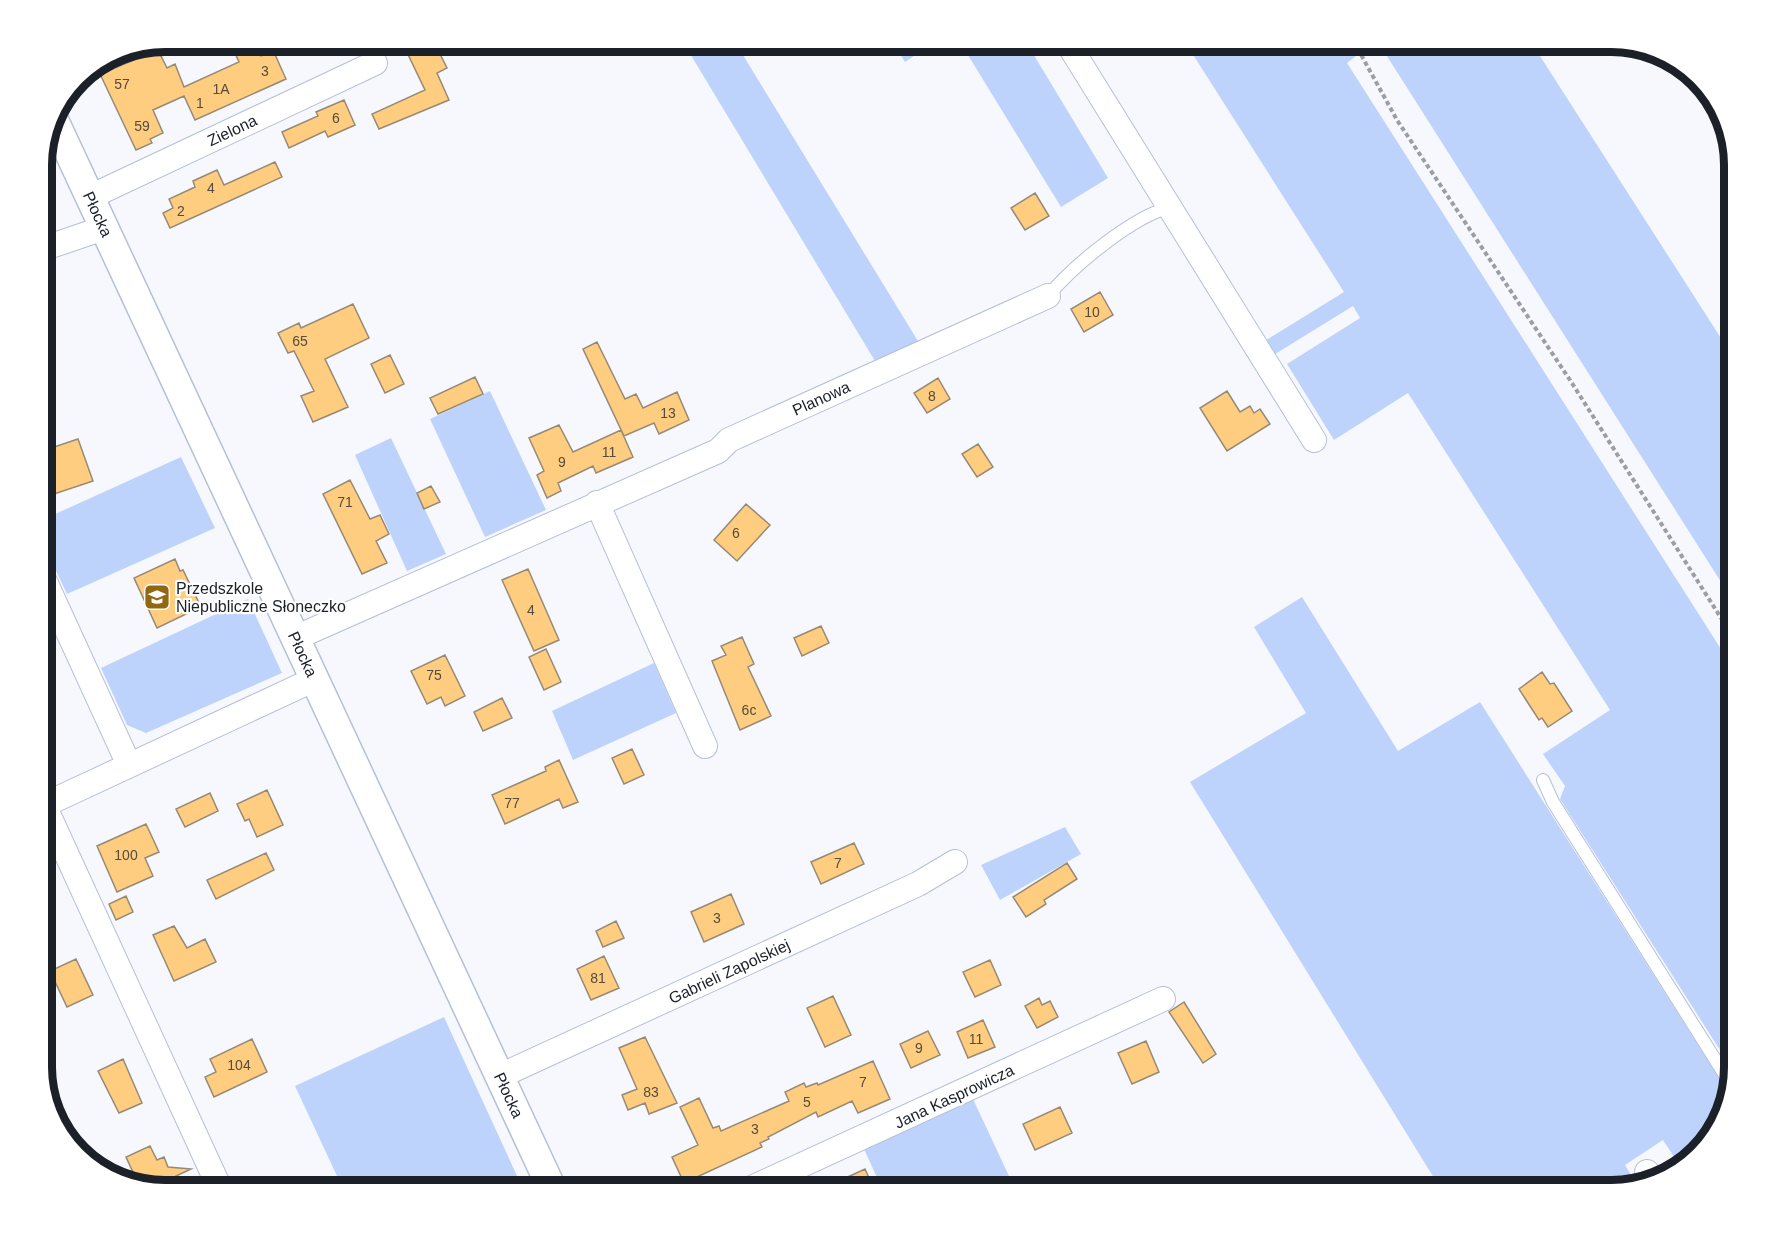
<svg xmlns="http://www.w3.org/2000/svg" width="1777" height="1233" font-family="Arial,sans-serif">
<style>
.green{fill:#bed3fb}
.building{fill:#ffcd7f;stroke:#978975;stroke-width:1.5}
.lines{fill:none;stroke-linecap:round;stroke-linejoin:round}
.service-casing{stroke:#b5c0d6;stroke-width:14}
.minor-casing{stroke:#b5c0d6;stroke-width:26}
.tertiary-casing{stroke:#b5c0d6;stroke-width:31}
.path{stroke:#9b9ea4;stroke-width:4;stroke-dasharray:4.5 3;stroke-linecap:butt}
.service{stroke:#fff;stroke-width:12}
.minor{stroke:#fff;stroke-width:24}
.tertiary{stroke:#fff;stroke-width:28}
.labels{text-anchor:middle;stroke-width:4.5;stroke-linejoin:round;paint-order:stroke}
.number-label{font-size:14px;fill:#554b3e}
.street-label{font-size:16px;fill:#1c2028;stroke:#fff}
.poi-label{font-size:16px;fill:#1c2028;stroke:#fff;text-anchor:start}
.rim{fill:none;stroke:#1c2028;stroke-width:8}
</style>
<rect width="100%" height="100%" fill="#f6f8fd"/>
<path class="green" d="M 683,42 L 735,42 L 921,346 L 878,366 Z
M 893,42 L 935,42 L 905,62 Z
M 960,42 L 1026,42 L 1108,178 L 1061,207 Z
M 1185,42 L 1347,42 L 1356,56 L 1347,63 L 1735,671 L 1734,1072 L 1560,799 L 1565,786 L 1543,754 L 1610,710 L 1408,393 L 1334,440 L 1287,364 L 1360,318 L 1353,306 L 1272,356 L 1263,342 L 1344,292 Z
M 1378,42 L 1531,42 L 1735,360 L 1735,604 Z
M 490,391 L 546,510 L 485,537 L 430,419 Z
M 391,438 L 446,554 L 407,571 L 355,455 Z
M 181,457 L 215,528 L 67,594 L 42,542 L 42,520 Z
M 1302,597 L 1398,751 L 1480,702 L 1728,1092 L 1714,1136 L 1680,1166 L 1663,1140 L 1625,1165 L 1637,1185 L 1612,1191 L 1442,1191 L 1190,782 L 1306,713 L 1254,627 Z
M 248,599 L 282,673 L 146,733 L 127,725 L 101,668 Z
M 654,663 L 676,713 L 573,760 L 552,711 Z
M 1065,827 L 1081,854 L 1000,900 L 981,865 Z
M 444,1017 L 524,1191 L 344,1191 L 295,1086 Z
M 973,1099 L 1016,1191 L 883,1191 L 864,1149 Z
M 1166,1176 L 1175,1191 L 1133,1191 Z"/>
<path class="building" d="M 230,42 L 254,42 L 261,56 L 273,50 L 286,79 L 195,120 L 184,96 L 153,110 L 163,133 L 150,139 L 152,143 L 136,150 L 100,74 L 158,50 L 167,68 L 175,64 L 184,87 L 239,62 Z
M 402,42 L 434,42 L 447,68 L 437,73 L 449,100 L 379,129 L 372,114 L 425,90 Z
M 344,100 L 355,125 L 328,137 L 325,131 L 289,148 L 282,132 L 318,116 L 316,112 Z
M 275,162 L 282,177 L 170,228 L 163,213 L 173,208 L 169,199 L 195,187 L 193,181 L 217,170 L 224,185 Z
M 1035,193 L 1049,216 L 1025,230 L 1011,208 Z
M 1100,292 L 1113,315 L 1084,332 L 1071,309 Z
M 353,304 L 369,338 L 325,359 L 348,407 L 313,422 L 301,396 L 314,391 L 294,351 L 288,353 L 278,333 L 299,323 L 301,328 Z
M 597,342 L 625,399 L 636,394 L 643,408 L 677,392 L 689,420 L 659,434 L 654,423 L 624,436 L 583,349 Z
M 390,355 L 404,384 L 385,393 L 371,364 Z
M 475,377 L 483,394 L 438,414 L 430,398 Z
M 938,378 L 950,399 L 927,413 L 914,393 Z
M 1227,391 L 1240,412 L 1250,406 L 1254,413 L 1260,409 L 1270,424 L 1227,451 L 1200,408 Z
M 559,425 L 573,452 L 621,430 L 633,457 L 596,473 L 593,466 L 558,483 L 561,491 L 547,498 L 537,475 L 544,471 L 529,438 Z
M 78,439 L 93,481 L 42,498 L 42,451 Z
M 978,444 L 993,467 L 977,477 L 962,454 Z
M 350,480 L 370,519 L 380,515 L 389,534 L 376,541 L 387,563 L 362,574 L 323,494 Z
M 431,486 L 440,502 L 424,509 L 417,493 Z
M 746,504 L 770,525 L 737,561 L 714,540 Z
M 175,559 L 180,571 L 183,570 L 201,607 L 157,628 L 134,578 Z
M 528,569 L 559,640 L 534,651 L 502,580 Z
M 821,626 L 829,643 L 802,656 L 794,638 Z
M 742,637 L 754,664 L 748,667 L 771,716 L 740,730 L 712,661 L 726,655 L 721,646 Z
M 546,649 L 561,682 L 544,690 L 529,657 Z
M 445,655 L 465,696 L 445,706 L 441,697 L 427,704 L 411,671 Z
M 1542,672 L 1550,684 L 1554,683 L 1572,711 L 1548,727 L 1542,718 L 1539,720 L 1519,689 Z
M 502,698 L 512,718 L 483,731 L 474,712 Z
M 632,749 L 644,775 L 624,784 L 612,758 Z
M 559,760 L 578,802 L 563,808 L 559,799 L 505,824 L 492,795 L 546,771 L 545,767 Z
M 267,790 L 283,825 L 257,837 L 249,819 L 245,821 L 237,804 Z
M 210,793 L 218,811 L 185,827 L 176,809 Z
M 146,824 L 159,852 L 145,858 L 153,876 L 117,892 L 97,846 Z
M 854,843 L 864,864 L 821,884 L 811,862 Z
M 266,853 L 274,870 L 216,899 L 207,880 Z
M 1067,863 L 1077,879 L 1044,900 L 1046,904 L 1026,917 L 1013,897 Z
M 731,894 L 744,924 L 704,942 L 691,912 Z
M 126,896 L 133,912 L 116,920 L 109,904 Z
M 616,921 L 624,938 L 603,947 L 596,931 Z
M 174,926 L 187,948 L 205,939 L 216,962 L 174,981 L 153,935 Z
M 604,956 L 619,988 L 591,1000 L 577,969 Z
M 76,959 L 93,995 L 67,1007 L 50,971 Z
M 990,960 L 1001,985 L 975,997 L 963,972 Z
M 833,996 L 851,1035 L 825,1047 L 807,1008 Z
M 1039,998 L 1042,1005 L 1050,1001 L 1058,1017 L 1037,1028 L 1025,1006 Z
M 1184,1002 L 1216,1054 L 1203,1063 L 1169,1012 Z
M 983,1020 L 995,1047 L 968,1058 L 957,1032 Z
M 928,1031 L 940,1055 L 911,1068 L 900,1044 Z
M 645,1037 L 677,1103 L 649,1114 L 645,1103 L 628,1110 L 622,1095 L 637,1089 L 619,1048 Z
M 252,1039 L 267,1072 L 214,1097 L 205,1077 L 216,1072 L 210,1059 Z
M 1146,1041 L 1159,1072 L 1132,1084 L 1118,1053 Z
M 123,1059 L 142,1103 L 119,1113 L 98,1071 Z
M 873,1061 L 890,1099 L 858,1113 L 852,1101 L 818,1117 L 816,1112 L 768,1137 L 769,1139 L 760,1143 L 762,1147 L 684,1183 L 672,1157 L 698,1145 L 680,1107 L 699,1098 L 713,1128 L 719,1126 L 721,1131 L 789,1101 L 785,1092 L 804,1083 L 806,1087 L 817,1083 L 818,1085 Z
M 1060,1107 L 1072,1133 L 1035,1150 L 1023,1124 Z
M 150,1146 L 157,1160 L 164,1157 L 168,1167 L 191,1169 L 153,1187 L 138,1183 L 126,1157 Z
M 865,1169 L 875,1191 L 817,1191 Z"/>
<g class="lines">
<defs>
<path id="service" d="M 1048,296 C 1073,266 1133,216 1171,207
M 1543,780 L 1553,802 L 1730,1083"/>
<path id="minor" d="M 1067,42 L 1314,440
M 90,197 L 375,63
M 42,249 L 104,228
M 597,503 L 705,746
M 42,575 L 129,765
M 295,638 L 718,451 L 729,440 L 1048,296
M 44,805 L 221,1191
M 42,806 L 315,679
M 500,1076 L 918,884 L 955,862
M 1647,1172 L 1649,1182
M 745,1191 L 1163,999"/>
<path id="tertiary" d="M 53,118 L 553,1191"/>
</defs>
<use href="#service" class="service-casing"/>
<use href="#minor" class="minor-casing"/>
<use href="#tertiary" class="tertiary-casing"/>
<path class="path" d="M 1354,42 L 1397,120 L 1570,380 L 1735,640"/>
<use href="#service" class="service"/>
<use href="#minor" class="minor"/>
<use href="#tertiary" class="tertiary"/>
</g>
<defs>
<symbol id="school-square" viewBox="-11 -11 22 22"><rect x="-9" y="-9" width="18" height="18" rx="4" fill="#926711" stroke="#fff"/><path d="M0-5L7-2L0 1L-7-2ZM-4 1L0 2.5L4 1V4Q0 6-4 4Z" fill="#fff"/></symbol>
</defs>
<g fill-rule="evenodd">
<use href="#school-square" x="142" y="582" width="30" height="30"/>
</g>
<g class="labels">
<g class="number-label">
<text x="265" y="76">3</text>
<text x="122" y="89">57</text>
<text x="221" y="94">1A</text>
<text x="200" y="108">1</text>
<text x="336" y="123">6</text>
<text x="142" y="131">59</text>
<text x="211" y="193">4</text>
<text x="181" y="216">2</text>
<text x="1092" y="317">10</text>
<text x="300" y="346">65</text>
<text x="932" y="401">8</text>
<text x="668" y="418">13</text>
<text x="609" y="457">11</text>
<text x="562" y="467">9</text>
<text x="345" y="507">71</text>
<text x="736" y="538">6</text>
<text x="531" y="615">4</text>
<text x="434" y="680">75</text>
<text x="749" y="715">6c</text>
<text x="512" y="808">77</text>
<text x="126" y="860">100</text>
<text x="838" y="868">7</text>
<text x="717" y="923">3</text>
<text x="598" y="983">81</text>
<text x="976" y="1044">11</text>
<text x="919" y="1053">9</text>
<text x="239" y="1070">104</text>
<text x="863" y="1087">7</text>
<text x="651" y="1097">83</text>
<text x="807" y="1107">5</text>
<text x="755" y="1134">3</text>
</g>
<g class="street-label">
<text transform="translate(232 130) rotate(-25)" y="6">Zielona</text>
<text transform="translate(98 214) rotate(65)" y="6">Płocka</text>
<text transform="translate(821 398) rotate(-24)" y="6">Planowa</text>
<text transform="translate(303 654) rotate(65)" y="6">Płocka</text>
<text transform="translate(729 971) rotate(-25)" y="6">Gabrieli Zapolskiej</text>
<text transform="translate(509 1095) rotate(65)" y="6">Płocka</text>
<text transform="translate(954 1096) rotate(-25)" y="6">Jana Kasprowicza</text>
</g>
<g class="poi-label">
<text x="176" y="594">Przedszkole<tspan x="176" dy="18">Niepubliczne Słoneczko</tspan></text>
</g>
</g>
<path d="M0 0H1777V1233H0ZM165 52H1611A113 113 0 0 1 1724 165V1067A113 113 0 0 1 1611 1180H165A113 113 0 0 1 52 1067V165A113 113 0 0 1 165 52Z" fill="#fff" fill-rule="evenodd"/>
<path class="rim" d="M165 52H1611A113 113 0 0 1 1724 165V1067A113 113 0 0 1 1611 1180H165A113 113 0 0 1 52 1067V165A113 113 0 0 1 165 52Z"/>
</svg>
